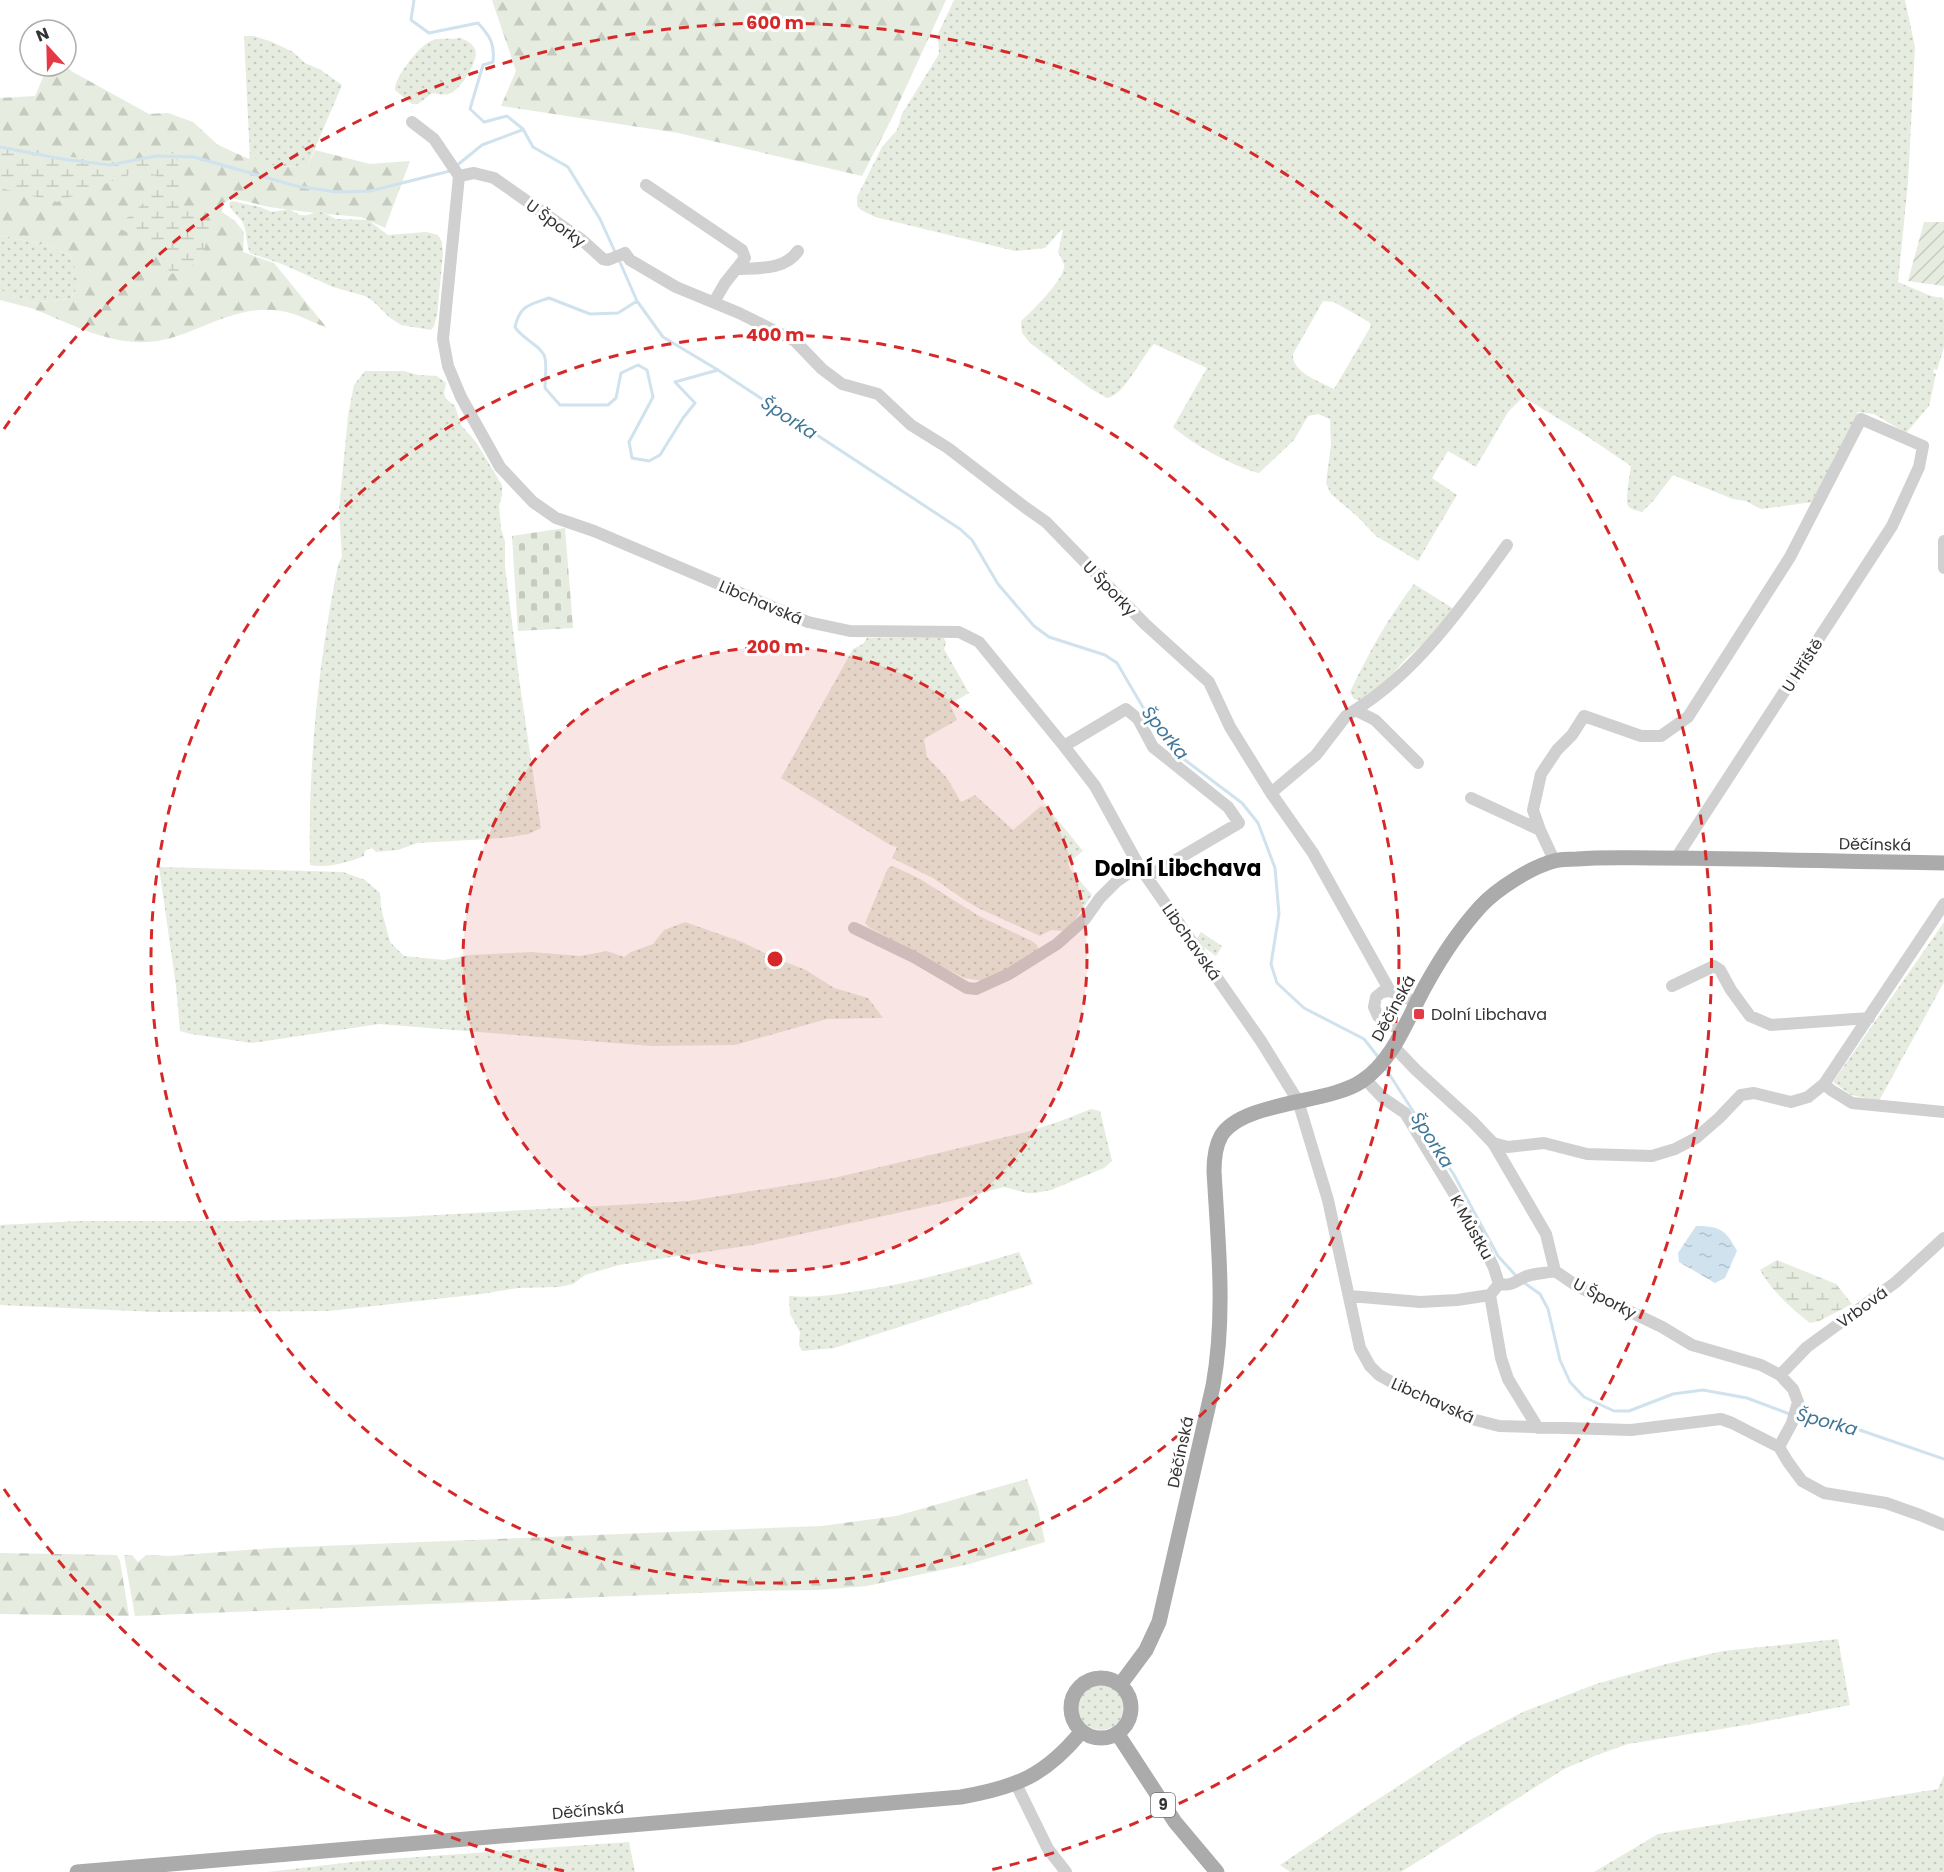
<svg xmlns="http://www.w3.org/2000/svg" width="1944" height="1872" font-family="Poppins,sans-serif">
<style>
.grass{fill:url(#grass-dots);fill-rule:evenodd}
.forest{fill:url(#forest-firs)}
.wetland{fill:url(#wetland-marsh)}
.cemetery{fill:url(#cemetery-stones)}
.garden{fill:url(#garden-furrows)}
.water{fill:url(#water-ripples)}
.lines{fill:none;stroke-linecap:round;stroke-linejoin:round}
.stream{stroke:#cfe2ee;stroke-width:3}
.minor{stroke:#d0d0d0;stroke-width:12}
.major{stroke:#ababab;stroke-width:15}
.ring{fill:none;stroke:#d62828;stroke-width:3;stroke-dasharray:10 8}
.poi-dot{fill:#e63946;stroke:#fff;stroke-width:2}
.labels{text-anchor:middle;stroke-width:6;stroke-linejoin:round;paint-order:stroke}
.shield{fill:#fff;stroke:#707070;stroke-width:1.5}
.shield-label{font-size:15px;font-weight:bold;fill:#333}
.street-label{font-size:16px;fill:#333;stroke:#fff}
.poi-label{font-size:16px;fill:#333;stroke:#fff;text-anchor:start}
.water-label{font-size:18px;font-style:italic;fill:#3f7597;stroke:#fff}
.district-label{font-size:22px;font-weight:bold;fill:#000;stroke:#fff}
.centre{fill:#d62828;stroke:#fff;stroke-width:3}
.ring-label{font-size:18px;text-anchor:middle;font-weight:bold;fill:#d62828;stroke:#fff;stroke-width:6;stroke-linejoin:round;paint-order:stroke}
</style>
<defs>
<pattern id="grass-dots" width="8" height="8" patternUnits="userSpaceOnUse" patternTransform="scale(1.5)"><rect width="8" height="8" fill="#e6ecdf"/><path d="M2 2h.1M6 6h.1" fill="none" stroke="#c6cbc0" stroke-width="1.8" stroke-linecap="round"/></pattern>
<pattern id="forest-firs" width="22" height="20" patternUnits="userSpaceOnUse" patternTransform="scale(1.5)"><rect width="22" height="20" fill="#e6ecdf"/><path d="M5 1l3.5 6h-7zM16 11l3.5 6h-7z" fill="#c6cbc0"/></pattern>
<pattern id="wetland-marsh" width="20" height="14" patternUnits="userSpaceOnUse" patternTransform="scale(1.5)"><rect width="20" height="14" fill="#e6ecdf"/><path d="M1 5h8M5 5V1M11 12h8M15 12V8" fill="none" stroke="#c6cbc0"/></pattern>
<pattern id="cemetery-stones" width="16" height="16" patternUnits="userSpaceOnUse" patternTransform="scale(1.5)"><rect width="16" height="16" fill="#e6ecdf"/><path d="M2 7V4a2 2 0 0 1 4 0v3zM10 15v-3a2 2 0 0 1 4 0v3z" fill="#c6cbc0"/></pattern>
<pattern id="garden-furrows" width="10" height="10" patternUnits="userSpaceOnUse" patternTransform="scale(1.5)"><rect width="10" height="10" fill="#e6ecdf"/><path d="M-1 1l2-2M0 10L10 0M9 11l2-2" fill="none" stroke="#c6cbc0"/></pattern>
<pattern id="water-ripples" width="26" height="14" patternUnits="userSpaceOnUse" patternTransform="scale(1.5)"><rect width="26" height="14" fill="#cfe2ee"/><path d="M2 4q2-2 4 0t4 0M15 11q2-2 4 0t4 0" fill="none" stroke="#b2c2cd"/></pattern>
</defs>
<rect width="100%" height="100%" fill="#fff"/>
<path class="grass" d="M 954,0 L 1905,0 L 1915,47 L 1908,182 L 1898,282 L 1931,296 L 1943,298 L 1944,301 L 1944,347 L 1937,370 L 1934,369 L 1933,372 L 1936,374 L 1929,406 L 1906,433 L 1874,414 L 1858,412 L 1844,444 L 1813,502 L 1761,509 L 1746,501 L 1733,499 L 1673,475 L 1654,500 L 1642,512 C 1638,511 1631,510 1628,506 C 1625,502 1630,473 1631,466 L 1585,435 L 1523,397 L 1508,412 L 1476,467 L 1448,451 L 1432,478 L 1457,495 L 1418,561 L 1376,536 L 1358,517 L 1331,494 L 1326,483 L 1331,445 L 1330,419 L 1318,414 L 1308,416 L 1294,440 L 1259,473 C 1234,467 1192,444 1173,427 L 1207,368 L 1154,344 C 1141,357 1125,395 1107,398 L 1091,389 L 1030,343 L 1022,333 L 1021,321 C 1031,312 1066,278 1064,265 C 1063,261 1060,256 1058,252 L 1063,230 L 1061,230 L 1045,248 L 1015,251 L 875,217 L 861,210 L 857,206 L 857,197 L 882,147 L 897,130 L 902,114 L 939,54 L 938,34 ZM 1323,301 L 1334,302 L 1369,322 L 1371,326 L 1334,389 C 1321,382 1291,372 1293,354 Z
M 244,36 L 254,36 L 272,42 L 293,52 L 305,63 L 321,70 L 342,85 L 307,167 L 273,166 L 250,159 Z
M 460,38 C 466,40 472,43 475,49 C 480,59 461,89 451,93 C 445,96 438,94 432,93 L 418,104 L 412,104 L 395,90 C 394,78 419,46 431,41 C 440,37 450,40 460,38 Z
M 232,201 L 260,207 L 272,212 L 290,209 C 301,218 306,216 320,211 L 336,219 L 368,220 L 388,235 L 426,232 L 438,235 L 442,242 L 443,254 L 437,315 L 434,326 L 431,330 L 401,325 L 389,317 L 373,301 L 365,296 L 333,287 L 282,264 L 250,253 C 246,244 247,232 243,223 C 239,215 232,214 229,203 Z
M 0,235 L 49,246 L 73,257 L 76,270 L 82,281 L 70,299 L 31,303 L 0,290 Z
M 365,371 L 404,371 L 418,375 L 437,376 L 446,383 L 444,393 L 446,399 L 455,406 L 461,425 L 476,442 L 502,485 L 502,495 L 499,506 L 501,529 L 505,541 L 505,566 L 519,678 L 541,828 L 529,834 L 504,838 L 417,843 L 398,850 L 376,852 L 372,848 C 367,849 364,850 364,856 C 347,863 327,868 310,865 C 308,765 318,663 338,565 L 342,557 L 339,509 L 348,416 L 354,385 Z
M 1414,584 L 1454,609 L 1440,628 L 1405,660 L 1377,691 L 1361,701 L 1354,699 L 1350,692 C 1368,654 1388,618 1414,584 Z
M 867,638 L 944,638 L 946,643 L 944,649 L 969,693 L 950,704 L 957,720 L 924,739 L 927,757 L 947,778 L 961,802 L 975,795 L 1013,830 L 1041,806 L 1048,808 L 1083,851 L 1068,863 L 1070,869 L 1092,895 L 1072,924 L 1064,931 L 1051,930 L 1040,936 L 978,908 L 966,901 L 933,878 L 892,858 L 897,847 L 890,845 L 781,778 L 853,649 L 863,644 Z
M 893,866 L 920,879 L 979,916 L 1032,941 L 1037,945 L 1039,951 L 1037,955 L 983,981 L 964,978 L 870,928 L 865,923 L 888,868 Z
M 159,867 L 343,872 L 365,880 L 380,893 L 381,908 L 390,942 L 404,956 L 444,960 L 469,955 L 532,952 L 580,956 L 607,951 L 624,957 L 631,952 L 653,944 L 664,930 L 685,922 L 742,942 L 775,958 L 806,970 L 834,988 L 868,998 L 883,1018 L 827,1019 L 735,1045 L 652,1046 L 379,1024 L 252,1043 L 191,1034 L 180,1031 L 176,986 Z
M 1944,922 L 1944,982 L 1879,1101 L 1851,1095 L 1833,1082 Z
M 1201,932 L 1222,946 L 1216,956 L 1195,941 Z
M 1091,1109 L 1100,1111 L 1112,1161 L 1104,1168 L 1051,1190 L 1035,1193 L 1027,1193 L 1004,1187 L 947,1202 L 752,1245 L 619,1265 L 585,1275 L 573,1284 L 559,1287 L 518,1288 L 481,1294 L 329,1311 L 157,1312 L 0,1305 L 0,1225 L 78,1221 L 241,1221 L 400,1217 L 689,1201 L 834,1178 L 1026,1132 L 1058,1122 Z
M 1019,1252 L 1033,1284 L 834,1348 L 802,1351 L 799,1345 L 800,1332 L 790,1314 L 789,1296 C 812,1298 835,1295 858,1291 C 913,1283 966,1268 1019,1252 Z
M 1838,1639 L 1850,1705 L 1752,1724 L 1628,1744 L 1597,1755 L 1564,1769 L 1401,1872 L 1290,1872 L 1280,1865 L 1366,1807 L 1468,1741 L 1523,1712 L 1596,1684 L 1666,1664 L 1723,1651 Z
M1078 1707a23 23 0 1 1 46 0a23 23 0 1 1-46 0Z
M 1944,1775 L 1944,1872 L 1594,1872 L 1658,1834 L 1938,1789 Z
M 629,1842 L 635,1872 L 268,1872 L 361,1861 Z"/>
<path class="forest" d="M 492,0 L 946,0 L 892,118 L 862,176 L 678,133 L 501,106 L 516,71 Z
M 48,66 L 62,66 L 149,114 L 168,113 L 193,122 L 218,145 L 249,159 L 250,154 C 266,169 286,166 307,167 L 315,150 L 370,164 L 410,161 L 385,228 L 361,217 L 327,214 L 320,211 L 315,213 L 269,207 L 232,198 L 224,203 L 222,212 L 235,221 L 244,232 L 243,252 L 274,263 L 327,328 C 316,324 304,317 293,314 C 261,303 230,315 201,327 C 184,334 166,341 148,342 C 105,344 70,323 31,308 C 21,305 10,303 0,300 L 0,290 L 31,303 L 70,299 L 82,281 L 75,270 L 73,257 L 49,246 L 0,235 L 0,98 L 35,96 Z
M 1027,1479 L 1038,1508 L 1045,1542 L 969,1564 L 867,1586 L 818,1590 L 747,1591 L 135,1616 L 124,1555 L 132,1555 L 138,1562 L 146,1555 L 170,1556 L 273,1548 L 821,1526 L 896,1516 Z
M 0,1553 L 117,1555 L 120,1561 L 129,1616 L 0,1614 Z"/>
<path class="wetland" d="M 0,142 L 64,156 L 121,163 L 175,153 L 183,184 L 176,203 L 211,225 L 201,262 L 171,274 L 157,248 L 117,227 L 150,197 L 157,176 L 141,170 L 57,202 L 0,188 Z
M 1777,1260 L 1836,1284 L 1852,1304 L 1819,1321 L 1810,1323 C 1792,1309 1771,1290 1760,1270 Z"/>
<path class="cemetery" d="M 565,528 L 573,628 L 518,631 L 512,536 Z"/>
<path class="garden" d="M 1924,222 L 1944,222 L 1944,286 L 1908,281 Z"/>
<path class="water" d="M 1696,1226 C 1720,1226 1726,1230 1737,1251 L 1725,1278 L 1715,1283 L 1679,1262 L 1678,1253 Z"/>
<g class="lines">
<path class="stream" d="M 414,0 L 411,20 L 429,33 L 478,23 C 490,36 495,44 493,62 L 483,65 L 470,109 L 484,122 L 507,116 L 523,129 L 533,147 L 568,167 L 600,219 L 616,254
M 0,147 L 62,159 L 110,165 L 156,156 L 194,157 L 296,186 L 337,192 L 370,191 L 450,171
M 455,167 L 482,145 L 522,130
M 619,260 L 637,301 L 663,337 L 718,370 L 960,529 L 972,540 L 998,584 L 1034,626 L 1049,637 L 1105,655 L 1117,663 L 1151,721 L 1181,757 L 1242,803 L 1258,823 L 1275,868 L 1279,914 L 1271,964 L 1277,983 L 1304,1008 L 1364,1039 L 1379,1058
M 637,301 L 618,313 L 590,314 L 549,298 C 529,305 520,305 515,327 C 521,338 543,347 545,358 C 547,367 545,379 545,388 L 560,405 L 608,405 L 616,398 L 621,373 L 638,365 L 647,370 L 653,397 L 629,442 L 632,458 L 649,461 L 660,455 L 683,418 L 695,403 L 675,382 L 718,370
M 1384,1066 L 1454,1175 L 1498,1256 L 1518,1278
M 1523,1282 L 1540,1294 L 1548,1309 L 1560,1360 L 1570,1382 L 1584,1397 L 1614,1411 L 1629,1411 L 1673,1394 L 1703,1390 L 1747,1398 L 1792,1415
M 1799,1416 L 1851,1427 L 1944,1459"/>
<path class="minor" d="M 412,122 L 434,139 L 459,176
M 459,176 L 443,339 L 448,366 L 461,397 L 500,467 L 533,502 L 556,518 L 594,531 L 808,622 L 850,631 L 959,632 L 979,642 L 1064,746 L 1095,786 L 1139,866 L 1261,1041 L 1298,1101 L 1328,1200 L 1360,1348 L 1370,1366 L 1379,1375 L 1397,1385 L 1468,1418 L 1499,1426 L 1631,1430 L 1721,1419 L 1732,1423 L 1779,1447 L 1788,1462 L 1802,1481 L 1824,1493 L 1886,1503 L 1920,1515 L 1944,1525
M 459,176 L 474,173 L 494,178 L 582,240 L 603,259 L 608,260 L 625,253 L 630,260 L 676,287 L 739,313 L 795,341 L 822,369 L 842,384 L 878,394 L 911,425 L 948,448 L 1026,508 L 1046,522 L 1145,624 L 1209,682 L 1230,727 L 1271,793 L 1313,853 L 1390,991
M 646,185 L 742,250 L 745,258 L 725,283 L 714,302
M 738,269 C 759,268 785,270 798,251
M 1944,541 L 1944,568
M 1355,710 C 1417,672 1465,603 1507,545
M 1064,746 L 1126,709 L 1138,719 L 1153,747 L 1228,807 L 1239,823 L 1147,877
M 1271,793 L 1316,755 L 1346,716 L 1355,710 L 1375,720 L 1418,763
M 1471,798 L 1540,830 L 1554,860
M 1540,830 L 1533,810 L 1541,774 L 1557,750 L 1572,735 L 1584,716 L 1641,736 L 1661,736 L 1688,717 L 1790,557 L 1861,419 L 1923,446 L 1919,467 L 1892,526 L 1676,858
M 854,928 L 914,957 L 967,988 L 976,989 L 1009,974 L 1057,944 L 1085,919 L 1100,898 L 1117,881 L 1139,866
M 1672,986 L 1714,966 L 1720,970 L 1731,990 L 1750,1016 L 1771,1025 L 1869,1018
M 1401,1031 L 1378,1016 L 1374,1007 L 1376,997 L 1382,992 L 1390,991 L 1416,1002
M 1393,1046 L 1416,1070 L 1472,1121 L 1493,1143 L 1546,1234 L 1555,1271 L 1577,1286 L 1662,1327 L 1692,1345 L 1761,1365 L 1780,1375 L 1793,1389 L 1798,1402 L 1792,1423 L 1779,1447
M 1365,1079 L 1383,1098 L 1405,1113 L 1476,1230 L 1494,1268 L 1499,1284 L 1490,1295 L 1501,1358 L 1508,1379 L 1538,1428
M 1824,1084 L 1944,904
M 1493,1143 L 1508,1147 L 1544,1143 L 1587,1154 L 1652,1156 L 1675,1149 L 1696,1138 L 1719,1118 L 1741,1095 L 1754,1093 L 1791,1102 L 1808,1097 L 1824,1084 L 1831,1090 L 1852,1103 L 1944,1112
M 1499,1284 C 1516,1287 1518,1277 1531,1275 C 1539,1273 1547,1273 1555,1271
M 1350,1296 L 1420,1302 L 1457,1300 L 1490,1295
M 1780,1375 L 1807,1347 L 1896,1282 L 1944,1238
M 1016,1784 L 1048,1849 L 1066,1872"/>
<path class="major" d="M1071 1708a30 30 0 1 1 60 0a30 30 0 1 1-60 0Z
M 1120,1685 L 1146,1650 L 1159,1622 L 1213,1386 C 1226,1314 1218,1243 1214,1171 C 1214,1158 1215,1147 1221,1136 C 1242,1101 1329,1104 1362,1081 C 1395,1059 1408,1016 1427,983 C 1442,956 1460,929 1481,906 C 1497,889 1531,867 1554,861 C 1561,859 1569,859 1577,859 C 1602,857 1628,858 1654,858 C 1750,858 1847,862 1944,863
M 1117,1733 L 1175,1822 L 1217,1872
M 77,1872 L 961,1797 C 1017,1787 1045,1776 1082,1731"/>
</g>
<circle cx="775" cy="959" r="312" fill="#d62828" fill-opacity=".12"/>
<g class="ring">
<circle cx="775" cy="959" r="312"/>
<circle cx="775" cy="959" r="624"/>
<path d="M564 1871A936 936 0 0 1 4 1489M4 429A936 936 0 1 1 986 1871"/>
</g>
<rect class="poi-dot" x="1413" y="1008" width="12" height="12" rx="3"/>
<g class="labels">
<rect class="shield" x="1151" y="1793" width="24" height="24" rx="4.5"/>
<g class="shield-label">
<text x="1163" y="1810">9</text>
</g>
<g class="street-label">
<text transform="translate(556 223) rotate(36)" y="6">U Šporky</text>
<text transform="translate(1110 588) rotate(46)" y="6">U Šporky</text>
<text transform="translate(761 602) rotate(23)" y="6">Libchavská</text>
<text transform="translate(1802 665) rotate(-57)" y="6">U Hřiště</text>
<text transform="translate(1875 844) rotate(1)" y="6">Děčínská</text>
<text transform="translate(1192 942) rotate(55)" y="6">Libchavská</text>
<text transform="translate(1393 1008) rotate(-61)" y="6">Děčínská</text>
<text transform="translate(1472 1227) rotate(61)" y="6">K Můstku</text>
<text transform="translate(1605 1298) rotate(28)" y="6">U Šporky</text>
<text transform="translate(1862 1307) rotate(-36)" y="6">Vrbová</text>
<text transform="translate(1433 1400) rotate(24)" y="6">Libchavská</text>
<text transform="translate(1180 1452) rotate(-78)" y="6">Děčínská</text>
<text transform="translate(588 1810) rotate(-5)" y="6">Děčínská</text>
</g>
<g class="poi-label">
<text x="1431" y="1020">Dolní Libchava</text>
</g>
<g class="water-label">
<text transform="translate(789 418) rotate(33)" y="6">Šporka</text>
<text transform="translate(1165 733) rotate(51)" y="6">Šporka</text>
<text transform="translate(1432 1140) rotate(57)" y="6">Šporka</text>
<text transform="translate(1827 1422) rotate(15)" y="6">Šporka</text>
</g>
<g class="district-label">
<text x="1178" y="876">Dolní Libchava</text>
</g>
</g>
<circle cx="775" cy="959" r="9" class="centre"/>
<g class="ring-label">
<text x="775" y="29">600 m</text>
<text x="775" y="341">400 m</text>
<text x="775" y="653">200 m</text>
</g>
<g transform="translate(48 48) rotate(338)"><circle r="28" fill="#ffffff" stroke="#adadad" stroke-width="1.5"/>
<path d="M0-4.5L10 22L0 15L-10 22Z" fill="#e63946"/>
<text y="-9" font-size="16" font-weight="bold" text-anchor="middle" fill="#333333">N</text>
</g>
</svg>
